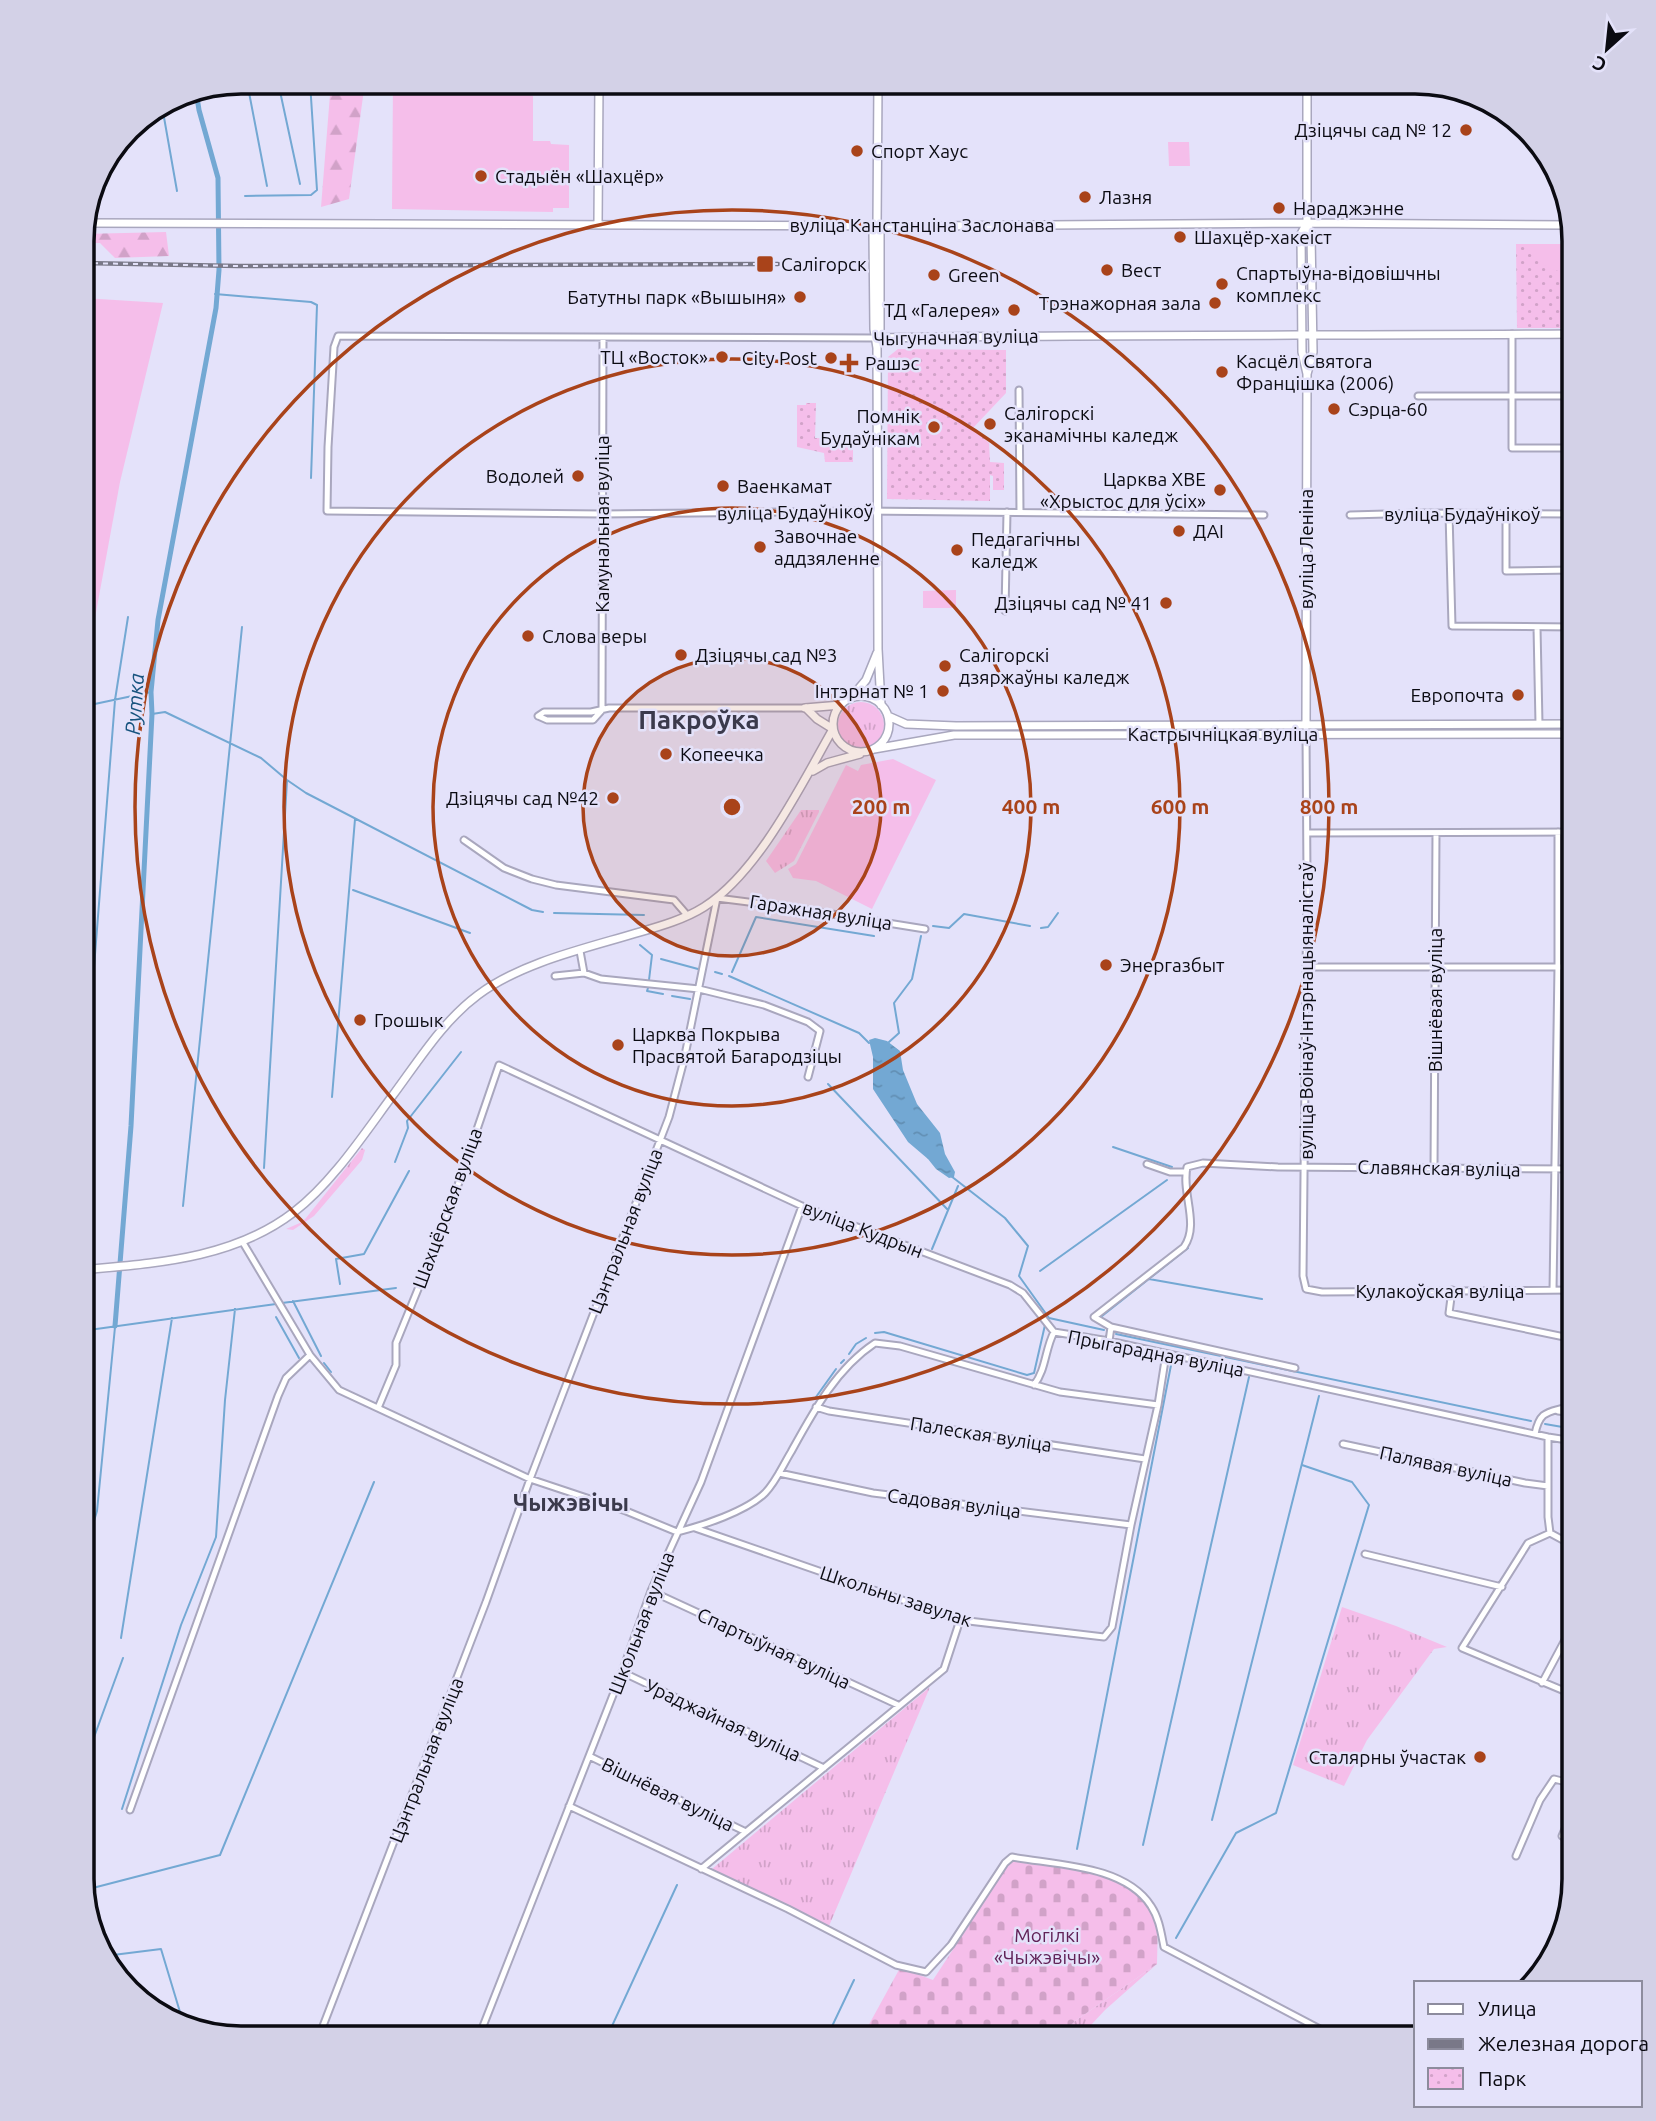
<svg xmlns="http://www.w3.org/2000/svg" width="1656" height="2121" font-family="Ubuntu,sans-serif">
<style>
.grass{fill:url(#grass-tufts)}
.forest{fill:url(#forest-firs)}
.cemetery{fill:url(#cemetery-stones)}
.park{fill:url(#park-dots)}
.garden{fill:#f5beea}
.water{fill:url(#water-ripples)}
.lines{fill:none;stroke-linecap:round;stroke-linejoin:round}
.stream{stroke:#73a8d3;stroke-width:2}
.canal{stroke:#73a8d3;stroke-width:5}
.minor-casing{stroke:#a9a7be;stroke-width:9}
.major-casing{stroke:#a9a7be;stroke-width:10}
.minor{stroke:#fff;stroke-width:5}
.major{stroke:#fff;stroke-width:7}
.rail-casing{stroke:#797888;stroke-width:4.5}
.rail{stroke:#e4e2fa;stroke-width:2;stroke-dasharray:5;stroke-linecap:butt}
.ring{fill:none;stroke:#a9431a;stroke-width:3.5}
.poi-dot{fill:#a9431a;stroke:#e4e2fa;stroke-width:2.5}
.labels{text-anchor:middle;stroke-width:5;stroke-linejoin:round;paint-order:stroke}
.poi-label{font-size:19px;fill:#0b0b12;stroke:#e4e2fa;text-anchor:start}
.street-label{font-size:19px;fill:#0b0b12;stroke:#e4e2fa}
.park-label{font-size:19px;fill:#602157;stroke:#e4e2fa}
.water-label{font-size:21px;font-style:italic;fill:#18547f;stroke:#e4e2fa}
.quarter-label{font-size:23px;font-weight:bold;fill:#3b3a4c;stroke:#e4e2fa}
.district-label{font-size:26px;font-weight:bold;fill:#3b3a4c;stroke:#e4e2fa}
.rim{fill:none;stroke:#0b0b12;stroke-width:3.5}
.centre{fill:#a9431a;stroke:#e4e2fa;stroke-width:3.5}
.ring-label{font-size:21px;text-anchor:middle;font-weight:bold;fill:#a9431a;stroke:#e4e2fa;stroke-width:5;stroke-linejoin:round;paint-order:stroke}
</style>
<defs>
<pattern id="grass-tufts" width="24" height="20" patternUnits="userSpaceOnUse" patternTransform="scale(1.75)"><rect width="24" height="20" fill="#f5beea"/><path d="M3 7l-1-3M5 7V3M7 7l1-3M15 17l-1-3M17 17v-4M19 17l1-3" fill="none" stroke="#d1a2c8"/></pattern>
<pattern id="forest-firs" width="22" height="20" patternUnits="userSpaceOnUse" patternTransform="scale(1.75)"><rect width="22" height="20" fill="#f5beea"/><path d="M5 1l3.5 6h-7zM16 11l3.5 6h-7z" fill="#d1a2c8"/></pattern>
<pattern id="cemetery-stones" width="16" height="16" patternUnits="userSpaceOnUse" patternTransform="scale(1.75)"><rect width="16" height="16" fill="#f5beea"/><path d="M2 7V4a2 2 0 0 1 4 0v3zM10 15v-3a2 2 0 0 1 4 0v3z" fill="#d1a2c8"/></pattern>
<pattern id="park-dots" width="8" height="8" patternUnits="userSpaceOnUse" patternTransform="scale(1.75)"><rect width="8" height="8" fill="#f5beea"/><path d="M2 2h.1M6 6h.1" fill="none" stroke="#d1a2c8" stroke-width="1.8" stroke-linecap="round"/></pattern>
<pattern id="water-ripples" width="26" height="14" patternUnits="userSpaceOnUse" patternTransform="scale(1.75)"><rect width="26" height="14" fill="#73a8d3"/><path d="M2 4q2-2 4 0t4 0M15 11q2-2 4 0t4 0" fill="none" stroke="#628fb4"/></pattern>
</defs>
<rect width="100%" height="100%" fill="#e4e2fa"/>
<path class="grass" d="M838 725a23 23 0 1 1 46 0a23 23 0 1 1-46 0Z
M 801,810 L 819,810 L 819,812 L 794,861 L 775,873 L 766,861 Z
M 362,1148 L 365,1150 L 362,1160 L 314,1216 L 293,1230 L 286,1229 L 302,1222 L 306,1218 Z
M 1342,1607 L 1396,1626 L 1447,1647 L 1434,1649 L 1367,1740 L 1344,1786 L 1293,1765 Z
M 930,1687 L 829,1926 L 712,1869 Z
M 1157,1964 L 1105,2010 L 1078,2039 L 1057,2039 L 1075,2021 Z"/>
<path class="forest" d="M 331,82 L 365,82 L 349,199 L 321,207 Z
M 166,232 L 169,256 L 115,258 L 100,243 L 83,243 L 83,234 Z"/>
<path class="cemetery" d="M 1011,1861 C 1055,1868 1141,1868 1155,1920 C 1159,1935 1157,1949 1157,1964 L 1075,2021 L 1057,2039 L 861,2039 L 900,1968 L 933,1980 Z"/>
<path class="park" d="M 1516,244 L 1574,244 L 1574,328 L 1517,328 Z
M 898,349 L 1006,350 L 1006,393 L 973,428 L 989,443 L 990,462 L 1004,463 L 1004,490 L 993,490 L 993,476 L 990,475 L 990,501 L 887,499 L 888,357 Z
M 806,403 L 816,403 L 815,438 L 853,439 L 853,462 L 825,462 L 824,453 L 797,447 L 797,405 L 806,405 Z"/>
<path class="garden" d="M 393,82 L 497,82 L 497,90 L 516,90 L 533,96 L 533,141 L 550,141 L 551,144 L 569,145 L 569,208 L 553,208 L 553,212 L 392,209 Z
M 1168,142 L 1189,142 L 1190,166 L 1169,166 Z
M 1521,244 L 1555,245 L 1574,263 L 1574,270 C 1547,277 1540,258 1521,244 Z
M 83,298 L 163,303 L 120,482 L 83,683 Z
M 956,590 L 956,608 L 923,608 L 923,591 Z
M 893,759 L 936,780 L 872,909 L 816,881 L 793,878 L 788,869 L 796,864 L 846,765 L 858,771 L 861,765 Z"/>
<path class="water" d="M 875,1038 L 887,1041 L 900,1051 L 903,1070 L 917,1104 L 940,1133 L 945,1154 L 955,1172 L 954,1177 L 949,1178 L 936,1169 L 928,1159 L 908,1142 L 873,1089 L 873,1057 L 869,1040 Z"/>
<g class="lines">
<path class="stream" d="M 247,82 L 267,186
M 278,82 L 300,184
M 162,106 L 177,191
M 245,196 L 311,195 L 317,190 L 310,82
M 90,208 L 92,196
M 215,294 L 311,302 L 317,305 L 311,478
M 152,714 L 165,712 L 261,758 L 287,780 L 306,793 L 532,910 L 543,912
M 83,724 L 85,714 L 90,705 L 151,692
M 353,890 L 470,933
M 554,913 L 644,915
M 933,926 L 949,928 L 964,914 L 1030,926
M 1041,928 L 1048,927 L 1058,913
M 640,945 L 652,955 L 649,980
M 661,959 L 698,969
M 715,972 L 722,974
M 732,972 L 756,917 L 874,936
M 729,976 L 859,1033 L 869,1043
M 648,988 L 647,991 L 663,994
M 672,996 L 690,999
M 889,1042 L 899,1033 L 894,1003 L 912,979 L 921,936
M 828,1084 L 948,1210
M 332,1097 L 355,819
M 82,1120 L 115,700 L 128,617
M 1113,1147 L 1172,1167
M 395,1162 L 408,1128 L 407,1121 L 461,1052
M 264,1168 L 287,781
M 951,1176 L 1005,1218 L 1028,1246 L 1019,1276 L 1049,1318 L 1104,1330
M 183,1206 L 242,627
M 932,1249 L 958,1186
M 1040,1271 L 1167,1180
M 1149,1279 L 1262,1299
M 340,1284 L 336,1259 L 364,1254 L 409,1171
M 293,1301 L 321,1356
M 282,1303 L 396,1288
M 1102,1316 L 1188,1248
M 276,1317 L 299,1358
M 82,1331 L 276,1304
M 875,1333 L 884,1332 L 1027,1375 L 1034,1373 L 1045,1325
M 1116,1334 L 1531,1421
M 849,1354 L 856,1344 L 866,1338
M 324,1363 L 331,1372
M 841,1363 L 844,1360
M 816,1397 L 836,1369
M 1545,1424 L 1574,1429
M 82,1560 L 97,1511 L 115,1327
M 121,1638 L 172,1318
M 82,1770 L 123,1658
M 122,1809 L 181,1625 L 216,1537 L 225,1400 L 235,1309
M 1212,1820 L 1319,1396
M 1143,1845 L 1249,1377
M 1077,1849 L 1172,1360
M 85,1890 L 220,1855 L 374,1482
M 1176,1938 L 1236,1833 L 1276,1813 L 1369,1505 L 1352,1482 L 1302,1465
M 105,1956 L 161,1949 L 183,2022
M 606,2039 L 677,1885
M 826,2039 L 854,1980
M 1072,2039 L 1076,2033"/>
<path class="canal" d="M 115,1326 L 131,1126 L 152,714 L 151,692 L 158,620 L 216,308 L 219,270 L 218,178 L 199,110 L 196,91"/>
<defs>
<path id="minor" d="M 1512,334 L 1512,448 L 1567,448 L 1571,451 L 1573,514
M 876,338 L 338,336 L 334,347 L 328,447 L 327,511 L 602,514 L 862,511 L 1264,515
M 1019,390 L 1020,512
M 1418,396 L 1574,396
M 1449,513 L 1452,626 L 1574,627
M 1506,514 L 1506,571 L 1574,570
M 1350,515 L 1423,513 L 1574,514
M 1005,611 L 1007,512
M 1537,627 L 1539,724
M 602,710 L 603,338
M 538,716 L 544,712 L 591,712 L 609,708 L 805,708
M 538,716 L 547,720 L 593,720 L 602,710
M 1306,733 L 1307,877 L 1303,1276 L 1306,1289 L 1322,1292 L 1574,1290
M 1307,833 L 1574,832
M 464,840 L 504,868 L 532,879 L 556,885 L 674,900 L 687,915
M 580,951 L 584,973
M 1306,967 L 1574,967
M 555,976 L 584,973 L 601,979 L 699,989 L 764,1005 L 808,1022 L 820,1031 L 808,1077
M 1147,1164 L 1170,1172 L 1186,1172
M 1434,1168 L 1436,833
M 1452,1290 L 1449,1313 L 1574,1339
M 1553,1290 L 1558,967 L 1558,832
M 1111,1327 L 1295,1368
M 1109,1341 L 1111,1327 L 1094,1317 L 1184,1247 C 1200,1224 1181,1193 1187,1167 L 1203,1163 L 1278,1167 L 1574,1169
M 310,1355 L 339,1390 L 530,1479 L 626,1511 L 677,1532
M 1034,1385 C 1046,1370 1045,1349 1054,1332 L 1109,1341 L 1548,1437 L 1574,1441
M 816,1407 L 829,1411 L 1145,1459
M 378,1408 L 396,1365 L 396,1343 L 445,1223 L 499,1065 L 802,1206 L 1010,1285 L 1023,1293 L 1054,1332
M 1558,1411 L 1574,1413
M 1535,1434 C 1540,1409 1549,1413 1570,1406 L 1574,1401
M 1548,1437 L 1548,1517 L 1550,1533
M 1343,1444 L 1525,1483 L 1548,1486
M 779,1473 L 873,1493 L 1131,1525
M 695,1528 L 960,1620 L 1104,1637 L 1112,1627 L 1131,1525 L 1158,1405 L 1166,1354
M 677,1532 C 702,1526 747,1511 765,1493 C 776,1482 783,1465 791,1452 C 813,1412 836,1369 875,1343 L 900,1346 L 1060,1392 L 1158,1405
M 1550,1533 L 1528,1543 L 1462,1648 L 1574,1695
M 1550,1533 L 1574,1546
M 1365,1554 L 1502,1587
M 651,1591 L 898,1705
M 622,1672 L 824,1768
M 1542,1683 L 1574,1623
M 589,1756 L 746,1832
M 569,1806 L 788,1909 L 896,1965 L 926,1972 L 951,1945 L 1005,1863 L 1012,1857 C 1056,1865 1125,1865 1151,1906 C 1159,1918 1161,1932 1164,1947 L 1339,2039
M 130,1810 L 278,1396 L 286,1378 L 310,1355 L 242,1241
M 1562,1836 L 1574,1808
M 1516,1856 L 1540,1800 L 1554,1779 L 1574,1784
M 701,1869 L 944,1669 L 960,1620
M 318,2039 L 486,1602 L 530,1479 L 669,1117 L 684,1060 L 717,898 L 788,907 L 925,929
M 478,2039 L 622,1672 L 651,1591 L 701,1482 L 802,1206"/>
<path id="major" d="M 878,82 L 877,225 L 873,233 L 874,329 L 877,348 L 878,649 L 881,705
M 85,223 L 936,226 L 1307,223 L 1569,225
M 598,224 L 599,82
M 877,225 L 880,233 L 880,329 L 877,338
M 877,338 C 1109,334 1341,336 1574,334
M 1307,374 L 1313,352 L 1311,235 L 1307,223 L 1307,83
M833 724a28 28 0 1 1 56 0a28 28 0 1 1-56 0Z
M 850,699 L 866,680 L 877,653
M 805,708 L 841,705
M 806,708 L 817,719 L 833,729
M 888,716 L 906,724 L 956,726 L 1574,724
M 1306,726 L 1307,374 L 1302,352 L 1301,234 L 1307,223
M 874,749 L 954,735 L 1574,734
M 813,771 L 827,763 L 860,754
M 82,1270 C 156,1263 233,1259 294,1212 C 332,1183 364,1134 393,1095 C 419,1060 443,1021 478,995 C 522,962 587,948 640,932 C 661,926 685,919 704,907 C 759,872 801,785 833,729"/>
</defs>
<use href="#minor" class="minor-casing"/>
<use href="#major" class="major-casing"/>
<use href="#minor" class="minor"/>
<use href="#major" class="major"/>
<defs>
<path id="rail" d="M 83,263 L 238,266 L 778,264"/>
</defs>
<use href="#rail" class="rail-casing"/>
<use href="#rail" class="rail"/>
</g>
<circle cx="732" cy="807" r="149" fill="#a9431a" fill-opacity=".12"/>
<g class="ring">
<circle cx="732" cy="807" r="149"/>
<circle cx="732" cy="807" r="299"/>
<circle cx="732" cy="807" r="448"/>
<circle cx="732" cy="807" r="597"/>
</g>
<g class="poi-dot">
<circle cx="1466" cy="130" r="7"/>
<circle cx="857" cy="151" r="7"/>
<circle cx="481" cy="176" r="7"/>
<circle cx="1085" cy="197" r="7"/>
<circle cx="1279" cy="208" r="7"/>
<circle cx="1180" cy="237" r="7"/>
<rect x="756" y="255" width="18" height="18" rx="3.5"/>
<circle cx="1107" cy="270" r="7"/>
<circle cx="934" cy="275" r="7"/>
<circle cx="1222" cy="284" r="7"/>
<circle cx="800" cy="297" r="7"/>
<circle cx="1215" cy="303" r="7"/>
<circle cx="1014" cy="310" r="7"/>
<circle cx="722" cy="357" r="7"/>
<circle cx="831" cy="358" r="7"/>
<path d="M845.5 352.5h7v7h7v7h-7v7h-7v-7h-7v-7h7z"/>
<circle cx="1222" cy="372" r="7"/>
<circle cx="1334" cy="409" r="7"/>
<circle cx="990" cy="424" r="7"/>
<circle cx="934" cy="427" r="7"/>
<circle cx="578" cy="476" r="7"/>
<circle cx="723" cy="486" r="7"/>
<circle cx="1220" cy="490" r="7"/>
<circle cx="1179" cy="531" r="7"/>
<circle cx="760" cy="547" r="7"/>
<circle cx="957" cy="550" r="7"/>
<circle cx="1166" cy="603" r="7"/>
<circle cx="528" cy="636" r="7"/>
<circle cx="681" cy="655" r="7"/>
<circle cx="945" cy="666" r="7"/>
<circle cx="943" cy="691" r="7"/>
<circle cx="1518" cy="695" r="7"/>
<circle cx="666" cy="754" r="7"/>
<circle cx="613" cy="798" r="7"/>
<circle cx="1106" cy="965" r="7"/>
<circle cx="360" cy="1020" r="7"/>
<circle cx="618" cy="1045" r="7"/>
<circle cx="1480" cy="1757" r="7"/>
</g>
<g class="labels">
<g class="poi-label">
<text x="1452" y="137" text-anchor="end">Дзіцячы сад № 12</text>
<text x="871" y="158">Спорт Хаус</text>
<text x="495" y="183">Стадыён «Шахцёр»</text>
<text x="1099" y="204">Лазня</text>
<text x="1293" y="215">Нараджэнне</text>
<text x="1194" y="244">Шахцёр-хакеіст</text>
<text x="781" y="271">Салігорск</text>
<text x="1121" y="277">Вест</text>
<text x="1236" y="280">Спартыўна-відовішчны<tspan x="1236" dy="22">комплекс</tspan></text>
<text x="948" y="282">Green</text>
<text x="786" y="304" text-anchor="end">Батутны парк «Вышыня»</text>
<text x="1201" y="310" text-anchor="end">Трэнажорная зала</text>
<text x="1000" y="317" text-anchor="end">ТД «Галерея»</text>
<text x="708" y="364" text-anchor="end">ТЦ «Восток»</text>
<text x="817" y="365" text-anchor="end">City Post</text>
<text x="1236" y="368">Касцёл Святога<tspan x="1236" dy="22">Францішка (2006)</tspan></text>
<text x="865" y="370">Рашэс</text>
<text x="1348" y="416">Сэрца-60</text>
<text x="1004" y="420">Салігорскі<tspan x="1004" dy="22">эканамічны каледж</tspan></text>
<text x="920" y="423" text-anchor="end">Помнік<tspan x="920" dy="22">Будаўнікам</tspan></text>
<text x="564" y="483" text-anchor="end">Водолей</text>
<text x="1206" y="486" text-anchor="end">Царква ХВЕ<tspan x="1206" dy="22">«Хрыстос для ўсіх»</tspan></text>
<text x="737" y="493">Ваенкамат</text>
<text x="1193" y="538">ДАІ</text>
<text x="774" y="543">Завочнае<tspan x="774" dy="22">аддзяленне</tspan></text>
<text x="971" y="546">Педагагічны<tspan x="971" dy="22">каледж</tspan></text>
<text x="1152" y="610" text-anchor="end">Дзіцячы сад № 41</text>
<text x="542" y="643">Слова веры</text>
<text x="695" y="662">Дзіцячы сад №3</text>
<text x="959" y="662">Салігорскі<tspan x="959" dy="22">дзяржаўны каледж</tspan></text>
<text x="929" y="698" text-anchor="end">Інтэрнат № 1</text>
<text x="1504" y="702" text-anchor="end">Европочта</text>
<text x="680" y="761">Копеечка</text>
<text x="599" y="805" text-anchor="end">Дзіцячы сад №42</text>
<text x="1120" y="972">Энергазбыт</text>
<text x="374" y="1027">Грошык</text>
<text x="632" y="1041">Царква Покрыва<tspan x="632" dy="22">Прасвятой Багародзіцы</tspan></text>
<text x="1466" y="1764" text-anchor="end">Сталярны ўчастак</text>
</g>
<g class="street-label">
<text x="922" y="232">вуліца Канстанціна Заслонава</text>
<text transform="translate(956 337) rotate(-1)" y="7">Чыгуначная вуліца</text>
<text transform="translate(795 512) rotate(-1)" y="7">вуліца Будаўнікоў</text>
<text x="1462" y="521">вуліца Будаўнікоў</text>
<text transform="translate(602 524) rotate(-90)" y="7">Камунальная вуліца</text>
<text transform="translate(1306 549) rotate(-90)" y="7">вуліца Леніна</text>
<text x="1223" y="741">Кастрычніцкая вуліца</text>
<text transform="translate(821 912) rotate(9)" y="7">Гаражная вуліца</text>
<text transform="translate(1435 1000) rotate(-90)" y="7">Вішнёвая вуліца</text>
<text transform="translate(1306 1011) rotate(-90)" y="7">вуліца Воінаў-Інтэрнацыяналістаў</text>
<text transform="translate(1439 1168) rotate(1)" y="7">Славянская вуліца</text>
<text transform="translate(447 1208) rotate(-70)" y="7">Шахцёрская вуліца</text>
<text transform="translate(863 1229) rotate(21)" y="7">вуліца Кудрын</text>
<text transform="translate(625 1231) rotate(-69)" y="7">Цэнтральная вуліца</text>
<text x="1440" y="1298">Кулакоўская вуліца</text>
<text transform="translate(1156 1353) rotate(11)" y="7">Прыгарадная вуліца</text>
<text transform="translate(981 1434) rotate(9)" y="7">Палеская вуліца</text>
<text transform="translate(1446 1466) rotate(12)" y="7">Палявая вуліца</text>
<text transform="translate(954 1503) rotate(7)" y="7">Садовая вуліца</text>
<text transform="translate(896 1596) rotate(18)" y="7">Школьны завулак</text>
<text transform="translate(641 1623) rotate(-69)" y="7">Школьная вуліца</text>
<text transform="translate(774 1648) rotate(25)" y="7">Спартыўная вуліца</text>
<text transform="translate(723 1720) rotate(25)" y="7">Ураджайная вуліца</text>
<text transform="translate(426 1760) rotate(-69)" y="7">Цэнтральная вуліца</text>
<text transform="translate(668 1794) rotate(26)" y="7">Вішнёвая вуліца</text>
</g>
<g class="park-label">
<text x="1047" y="1942">Могілкі<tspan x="1047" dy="22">«Чыжэвічы»</tspan></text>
</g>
<g class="water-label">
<text transform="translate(135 704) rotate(-86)" y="7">Рутка</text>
</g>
<g class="quarter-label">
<text x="571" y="1511">Чыжэвічы</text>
</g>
<g class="district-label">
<text x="699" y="729">Пакроўка</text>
</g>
</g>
<path d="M0 0H1656V2121H0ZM241 94H1415A147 147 0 0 1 1562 241V1879A147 147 0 0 1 1415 2026H241A147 147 0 0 1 94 1879V241A147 147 0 0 1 241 94Z" fill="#d3d1e7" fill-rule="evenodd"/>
<path class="rim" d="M241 94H1415A147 147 0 0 1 1562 241V1879A147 147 0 0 1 1415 2026H241A147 147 0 0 1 94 1879V241A147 147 0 0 1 241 94Z"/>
<circle cx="732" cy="807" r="10" class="centre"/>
<g class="ring-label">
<text x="881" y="814">200 m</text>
<text x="1031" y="814">400 m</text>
<text x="1180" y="814">600 m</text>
<text x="1329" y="814">800 m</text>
</g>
<rect x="1414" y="1981" width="228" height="126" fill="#e4e2fa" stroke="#8d8c9d" stroke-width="2"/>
<rect x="1428" y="2004" width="35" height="10" fill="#ffffff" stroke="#8d8c9d" stroke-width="2"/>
<text x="1478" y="2016" font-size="21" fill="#0b0b12">Улица</text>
<rect x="1428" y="2039" width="35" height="10" fill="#797888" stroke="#8d8c9d" stroke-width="2"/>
<text x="1478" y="2051" font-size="21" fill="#0b0b12">Железная дорога</text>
<rect x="1428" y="2068" width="35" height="21" fill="url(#park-dots)" stroke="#8d8c9d" stroke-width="2"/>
<text x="1478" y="2086" font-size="21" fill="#0b0b12">Парк</text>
<g transform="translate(1607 49) rotate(207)" stroke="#e4e2fa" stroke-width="5" paint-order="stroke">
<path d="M0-5L12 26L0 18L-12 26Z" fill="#0b0b12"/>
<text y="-10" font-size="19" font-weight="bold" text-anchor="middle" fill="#0b0b12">С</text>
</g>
</svg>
